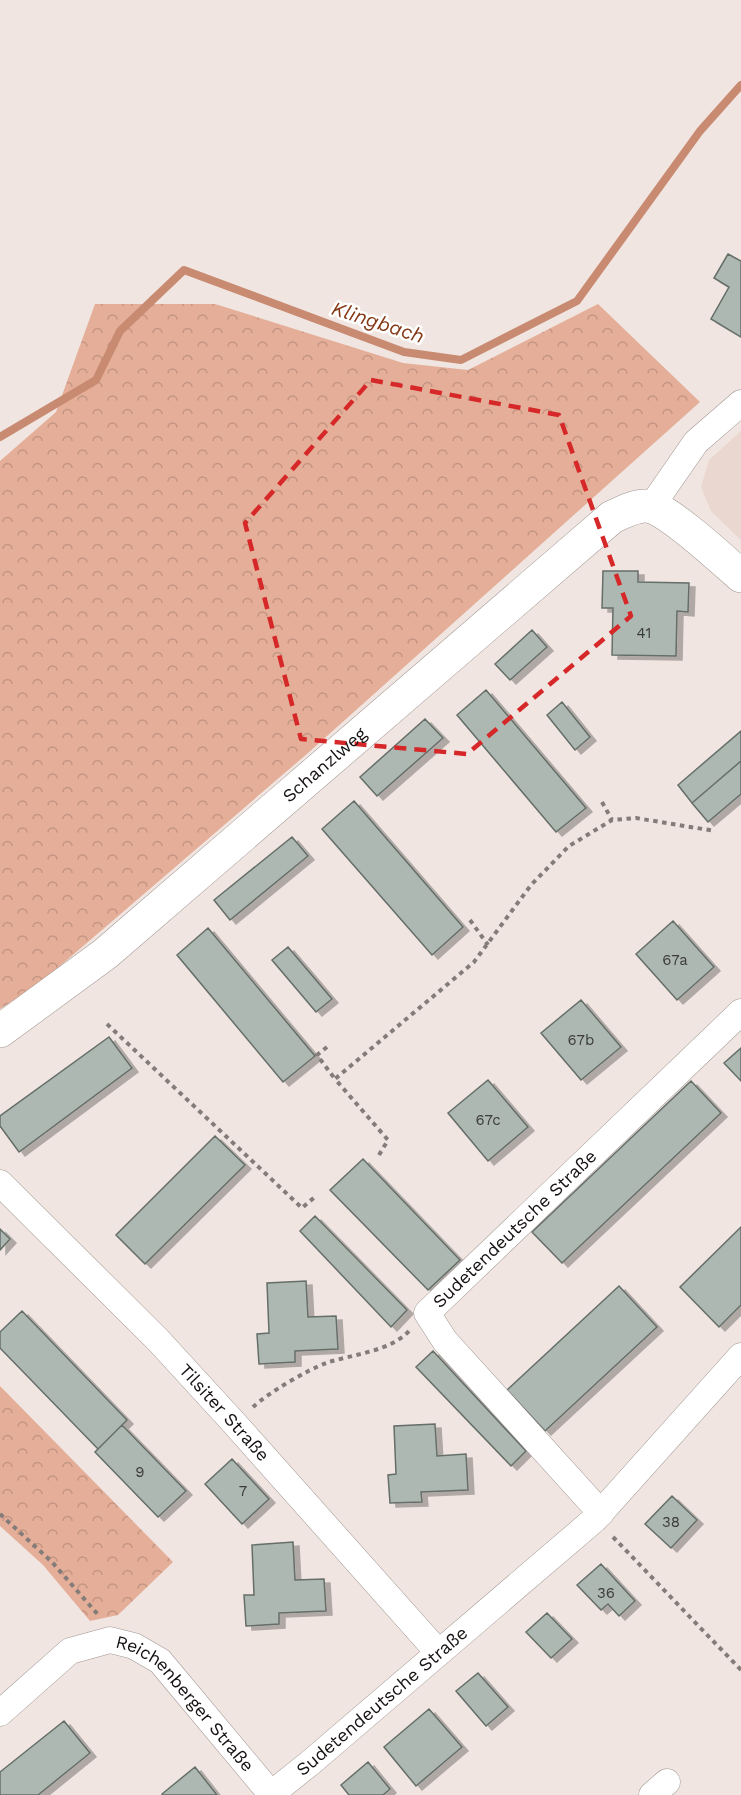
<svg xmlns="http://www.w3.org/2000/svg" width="741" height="1795" font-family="'Work Sans',sans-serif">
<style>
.built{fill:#ead7cf}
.park{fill:url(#park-crowns)}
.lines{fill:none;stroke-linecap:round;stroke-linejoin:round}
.stream{stroke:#c88a71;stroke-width:8}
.building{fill:#aeb8b3;stroke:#656e69;stroke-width:1.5;filter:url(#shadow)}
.minor-casing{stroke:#a19793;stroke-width:27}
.tertiary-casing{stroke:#a19793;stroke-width:34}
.path{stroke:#847c79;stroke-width:4;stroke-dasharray:4.5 4.5;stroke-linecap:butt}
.minor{stroke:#fff;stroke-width:26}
.tertiary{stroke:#fff;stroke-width:33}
.marked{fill:none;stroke:#d62828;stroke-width:4.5;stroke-dasharray:12 8;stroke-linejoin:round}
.labels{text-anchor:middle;stroke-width:5;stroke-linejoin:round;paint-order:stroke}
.number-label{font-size:15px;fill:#3c3c3a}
.street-label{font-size:18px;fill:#161211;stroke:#fff}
.water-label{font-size:20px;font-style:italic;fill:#833713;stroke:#fff}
</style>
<defs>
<pattern id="park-crowns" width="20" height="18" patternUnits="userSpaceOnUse" patternTransform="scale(1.5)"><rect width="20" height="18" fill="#e4ae98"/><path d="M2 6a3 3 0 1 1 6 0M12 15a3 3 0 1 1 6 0" fill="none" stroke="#c39582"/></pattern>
<filter id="shadow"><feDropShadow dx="6" dy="4" stdDeviation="0" flood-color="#0004"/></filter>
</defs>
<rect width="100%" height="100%" fill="#f0e5e0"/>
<path class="built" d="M 741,431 L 741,540 L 711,511 L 701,487 L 709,460 Z"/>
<path class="park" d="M 95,304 L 215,304 L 403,363 L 468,370 L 598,304 L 700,402 L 308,753 L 39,984 L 0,1009 L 0,461 L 56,412 Z
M 0,1386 L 173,1562 L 118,1615 L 90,1621 L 43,1565 L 0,1526 Z"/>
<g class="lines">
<path class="stream" d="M 0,437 L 96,380 L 120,331 L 184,270 L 404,352 L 461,360 L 577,301 L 700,131 L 741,85"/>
</g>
<path class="building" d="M 728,254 L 741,261 L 741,337 L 711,319 L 729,287 L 714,278 Z
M 603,571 L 638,571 L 638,582 L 689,583 L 688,612 L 677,611 L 676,656 L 612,655 L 613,608 L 602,608 Z
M 532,630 L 547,647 L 510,680 L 495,664 Z
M 486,690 L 586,808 L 556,832 L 457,715 Z
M 562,702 L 590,737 L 575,750 L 547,715 Z
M 425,719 L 443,738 L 377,796 L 360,777 Z
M 741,731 L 741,761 L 692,803 L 678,785 Z
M 741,761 L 741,794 L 708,822 L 692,803 Z
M 354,801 L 463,927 L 432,955 L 322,829 Z
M 292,837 L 308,856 L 230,920 L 214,900 Z
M 673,921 L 714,967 L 677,1000 L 636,954 Z
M 208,928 L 315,1056 L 283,1082 L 177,955 Z
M 288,947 L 332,999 L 316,1012 L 272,960 Z
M 581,1000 L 621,1047 L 581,1080 L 541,1033 Z
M 109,1037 L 132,1068 L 19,1152 L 0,1126 L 0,1116 Z
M 741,1048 L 741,1081 L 724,1063 Z
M 488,1080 L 528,1127 L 488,1161 L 448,1113 Z
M 691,1081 L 721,1113 L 562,1263 L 532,1232 Z
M 215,1136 L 245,1165 L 145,1264 L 116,1235 Z
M 363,1159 L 460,1260 L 428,1290 L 330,1190 Z
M 315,1216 L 407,1310 L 391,1327 L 300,1231 Z
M 741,1227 L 741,1305 L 719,1327 L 680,1287 Z
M 0,1229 L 10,1239 L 0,1250 Z
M 306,1281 L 308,1317 L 336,1316 L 338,1349 L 295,1351 L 295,1362 L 259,1364 L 257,1334 L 269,1333 L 267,1283 Z
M 619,1286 L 657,1327 L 545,1431 L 507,1390 Z
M 22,1311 L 127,1420 L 98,1449 L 0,1348 L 0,1332 Z
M 433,1351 L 526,1451 L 511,1466 L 416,1367 Z
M 435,1424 L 437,1456 L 466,1454 L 468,1490 L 421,1492 L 422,1502 L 390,1503 L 388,1475 L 396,1474 L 394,1426 Z
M 122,1425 L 186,1491 L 158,1517 L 95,1452 Z
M 232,1459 L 269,1499 L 242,1524 L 205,1484 Z
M 672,1496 L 697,1520 L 671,1548 L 645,1524 Z
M 293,1542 L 295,1580 L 324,1579 L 326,1611 L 279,1613 L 279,1624 L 246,1626 L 244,1595 L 254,1595 L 252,1545 Z
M 601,1564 L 635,1601 L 619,1616 L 608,1604 L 601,1610 L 577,1585 Z
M 547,1613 L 572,1639 L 551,1658 L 526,1632 Z
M 478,1673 L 508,1707 L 486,1726 L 456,1691 Z
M 429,1709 L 462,1747 L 416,1786 L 384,1747 Z
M 64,1721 L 90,1753 L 38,1795 L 0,1795 L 0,1772 Z
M 368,1762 L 390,1789 L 383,1795 L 349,1795 L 341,1785 Z
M 195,1767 L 217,1795 L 162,1795 L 162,1794 Z"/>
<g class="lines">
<defs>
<g id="minor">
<path d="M 651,507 L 696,442 L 741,403"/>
<path id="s1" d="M 0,1183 L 158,1340 L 235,1424 L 438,1652"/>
<path id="s2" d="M 601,1513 L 445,1341 L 427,1313 L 741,1012"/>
<path id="s3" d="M 0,1713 L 70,1651 L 110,1640 L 134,1646 L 160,1661 L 271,1794"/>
<path id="s4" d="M 270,1795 L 310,1763 L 595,1519 L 741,1356"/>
<path d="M 652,1795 L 667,1782"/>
</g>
<g id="tertiary">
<path id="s5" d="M 0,1031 L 105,954 L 612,517 C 624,512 639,503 652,507 C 673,514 723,560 741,576"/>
</g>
</defs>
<use href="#minor" class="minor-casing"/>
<use href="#tertiary" class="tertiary-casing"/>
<path class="path" d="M 602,802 L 612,820
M 470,920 L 488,945
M 107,1024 L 302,1208 L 317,1195
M 327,1047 L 317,1055 L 335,1079
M 379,1155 L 388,1140 L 335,1079 L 474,962 L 531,885 L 569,846 L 612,820 L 636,818 L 715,831
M 253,1407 C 268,1393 307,1370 326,1363 C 353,1354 389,1352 409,1331
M 0,1514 L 52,1562 L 100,1617
M 613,1537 L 741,1670"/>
<use href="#minor" class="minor"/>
<use href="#tertiary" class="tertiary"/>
</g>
<path class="marked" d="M 371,380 L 559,415 L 631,616 L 467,754 L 301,739 L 245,523 Z"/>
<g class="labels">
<g class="number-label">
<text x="644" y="638">41</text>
<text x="675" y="965">67a</text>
<text x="581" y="1045">67b</text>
<text x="488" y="1125">67c</text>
<text x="140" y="1477">9</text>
<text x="243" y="1496">7</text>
<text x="671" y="1527">38</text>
<text x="606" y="1598">36</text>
</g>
<g class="street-label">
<text dy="6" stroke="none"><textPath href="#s5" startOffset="420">Schanzlweg</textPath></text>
<text dy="6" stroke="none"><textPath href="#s2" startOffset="387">Sudetendeutsche Straße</textPath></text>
<text dy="6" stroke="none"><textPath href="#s1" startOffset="321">Tilsiter Straße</textPath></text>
<text dy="6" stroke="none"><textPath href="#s4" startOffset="146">Sudetendeutsche Straße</textPath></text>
<text dy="6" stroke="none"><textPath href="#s3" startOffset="236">Reichenberger Straße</textPath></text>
</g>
<g class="water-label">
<text transform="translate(378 322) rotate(18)" y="7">Klingbach</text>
</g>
</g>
</svg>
